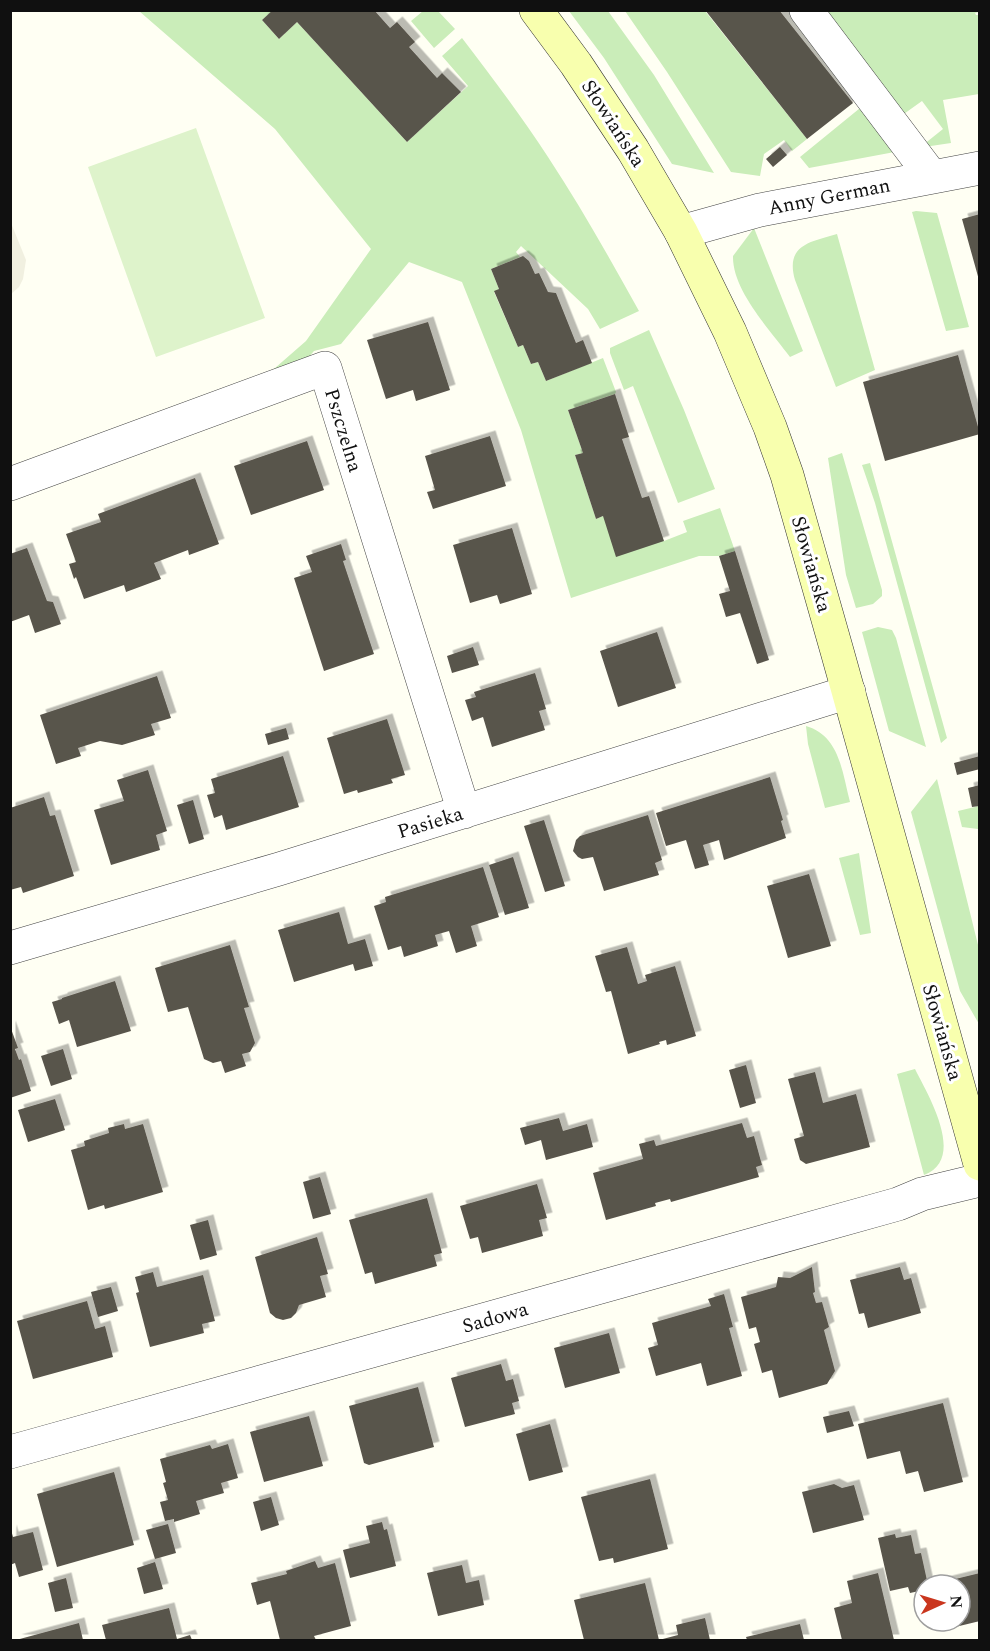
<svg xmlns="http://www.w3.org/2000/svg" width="990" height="1651" font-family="Spectral,serif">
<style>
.green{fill:#caedb9}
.pitch{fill:#def3cb}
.plaza{fill:#f1f0e0}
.building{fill:#59544b;filter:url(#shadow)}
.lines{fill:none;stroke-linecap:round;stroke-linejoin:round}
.street-casing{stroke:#434343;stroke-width:34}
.secondary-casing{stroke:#323232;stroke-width:34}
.street{stroke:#fff;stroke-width:33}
.secondary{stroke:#f8ffae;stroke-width:33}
.labels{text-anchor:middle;stroke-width:6;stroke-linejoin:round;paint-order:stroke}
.street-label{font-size:20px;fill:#101010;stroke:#fff}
</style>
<defs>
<filter id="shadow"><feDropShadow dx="5.5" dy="-5.5" stdDeviation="0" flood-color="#0004"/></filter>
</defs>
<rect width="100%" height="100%" fill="#fffff3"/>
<path class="green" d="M 139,11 L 273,11 L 262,20 L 279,39 L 297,22 L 407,142 L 468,86 L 442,56 L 462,38 C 492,77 521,116 548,157 C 581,207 610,259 639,311 L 600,329 L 588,309 L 521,246 L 516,252 L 520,257 L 491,269 L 499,289 L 494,292 L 518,347 L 523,345 L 531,364 L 538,362 L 546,381 L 603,358 L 616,392 L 615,394 L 568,410 L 583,453 L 575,455 L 596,519 L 603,516 L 664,541 L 687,532 L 683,521 L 720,508 L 735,551 L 719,556 L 699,556 L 571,598 L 521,430 L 462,282 L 409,262 L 341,344 L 314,351 L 307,359 L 267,375 L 306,341 L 371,249 L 275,129 Z
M 423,11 L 438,11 L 455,29 L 434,48 L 411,21 Z
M 569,11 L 608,11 L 654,75 L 714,173 L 672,164 L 604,58 Z
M 625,11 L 705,11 L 807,139 L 792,151 L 784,140 L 764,154 L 760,176 L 731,172 L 667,72 Z
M 820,11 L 979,11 L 979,12 L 975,13 L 976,15 L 979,15 L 979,94 L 943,100 L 951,143 L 924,147 L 923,145 L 943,129 L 922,101 L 901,116 Z
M 865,104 L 900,151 L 809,168 L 800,157 Z
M 916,211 L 937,213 L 969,327 L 946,331 L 912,212 Z
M 754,228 L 803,351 L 790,357 C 770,330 732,290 733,256 Z
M 837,234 L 875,370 L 836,387 L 795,280 C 785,245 810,242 837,234 Z
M 649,330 L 684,410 L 715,489 L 678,503 L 633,386 L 624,390 L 610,353 L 610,348 Z
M 842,453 L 882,590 L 882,596 L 873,604 L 856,608 L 846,575 L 828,458 Z
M 870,463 L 947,738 L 941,743 L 875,503 L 862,465 Z
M 878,627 L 892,630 L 896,638 L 926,747 L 889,731 L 862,632 Z
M 806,726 C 840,736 842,772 850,802 L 825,808 L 808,744 Z
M 937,779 L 979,949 L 979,1024 L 960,991 L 911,812 Z
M 979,806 L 979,837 L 978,829 L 962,827 L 958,811 Z
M 859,853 L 871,933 L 860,935 L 839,858 Z
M 915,1069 C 928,1095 967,1159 924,1175 L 897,1074 Z"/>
<path class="pitch" d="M 196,128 L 265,318 L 156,357 L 88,167 Z"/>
<path class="plaza" d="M 11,223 L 26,260 L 23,279 L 19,287 L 11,294 Z"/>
<path class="building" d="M 273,10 L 374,10 L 390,28 L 397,22 L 415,42 L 409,47 L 437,78 L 442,73 L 461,92 L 407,142 L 297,22 L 279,39 L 262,20 Z
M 705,10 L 779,10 L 853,103 L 807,139 Z
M 780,147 L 787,155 L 773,167 L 766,159 Z
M 980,214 L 980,279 L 979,280 L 962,219 Z
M 523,256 L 529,261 L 535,274 L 539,273 L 548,292 L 556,293 L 576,343 L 583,340 L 592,363 L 546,381 L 538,362 L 531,364 L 523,345 L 518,347 L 494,291 L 499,289 L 491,269 Z
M 428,322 L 450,390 L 416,401 L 413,390 L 386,399 L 367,340 Z
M 958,355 L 980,434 L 885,461 L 863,382 Z
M 615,394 L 629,437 L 622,439 L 642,498 L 649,496 L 664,541 L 616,557 L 603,516 L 596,519 L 575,455 L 583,453 L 568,410 Z
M 490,436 L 506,486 L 433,509 L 427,492 L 435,490 L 425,456 Z
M 307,441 L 324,490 L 251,515 L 234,466 Z
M 195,478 L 219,544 L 189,555 L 188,550 L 154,563 L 161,579 L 126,592 L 124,585 L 84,599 L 76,577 L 74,579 L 69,564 L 76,562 L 66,534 L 101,522 L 98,514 Z
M 512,528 L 532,594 L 500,604 L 497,595 L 470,603 L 453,545 Z
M 341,544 L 346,560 L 343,561 L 374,654 L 324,671 L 294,578 L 312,572 L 306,556 Z
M 27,548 L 47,601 L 53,602 L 61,624 L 35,633 L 29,615 L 10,622 L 10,554 Z
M 735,551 L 769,660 L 757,664 L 740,613 L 726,617 L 719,594 L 730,591 L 719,556 Z
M 657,632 L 676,688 L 618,707 L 600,651 Z
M 473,647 L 479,665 L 452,673 L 447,656 Z
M 535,673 L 546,709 L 539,711 L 545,730 L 492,747 L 483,717 L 472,721 L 465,700 L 476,697 L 474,692 Z
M 157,676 L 171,718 L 151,724 L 155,735 L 122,745 L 100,741 L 78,748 L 81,756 L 56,764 L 40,715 Z
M 387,719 L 405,775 L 391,779 L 393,783 L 358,793 L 357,790 L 344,794 L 327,738 Z
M 286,728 L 289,739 L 268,745 L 265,734 Z
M 283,756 L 299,807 L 226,830 L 222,815 L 214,818 L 207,795 L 215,793 L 211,779 Z
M 980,756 L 980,769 L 957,775 L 954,763 Z
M 148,770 L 167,831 L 156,835 L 160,850 L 111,865 L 94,810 L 124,801 L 117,780 Z
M 770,777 L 783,820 L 781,821 L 786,838 L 724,860 L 719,840 L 703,845 L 709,865 L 695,869 L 686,840 L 666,846 L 656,813 Z
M 980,785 L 980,806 L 972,807 L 968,788 Z
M 44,797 L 50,816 L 55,815 L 74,876 L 23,893 L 21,887 L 10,890 L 10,808 Z
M 193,800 L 204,839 L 189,844 L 177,805 Z
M 648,815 L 662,860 L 655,863 L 659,875 L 604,891 L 593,857 L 582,859 L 578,857 L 573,851 L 576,840 L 580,836 Z
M 544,820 L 565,886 L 545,892 L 524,826 Z
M 513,857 L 529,908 L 505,915 L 489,865 Z
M 483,867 L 499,917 L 471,926 L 477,946 L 456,953 L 449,931 L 435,935 L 438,946 L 404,957 L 401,946 L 388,950 L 374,906 L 386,902 L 385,897 Z
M 809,874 L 831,946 L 788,958 L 767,886 Z
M 339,912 L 348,944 L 365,939 L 373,966 L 355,971 L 353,964 L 294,982 L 278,930 Z
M 230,945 L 249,1007 L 244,1008 L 255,1043 L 250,1052 L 242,1054 L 246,1066 L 225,1073 L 221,1061 L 213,1063 L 204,1059 L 188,1007 L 168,1012 L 155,968 Z
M 627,947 L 638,984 L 647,981 L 645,975 L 675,966 L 696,1036 L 667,1045 L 666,1040 L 659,1042 L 660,1044 L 628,1054 L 611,991 L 606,992 L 595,956 Z
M 115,981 L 131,1031 L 77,1047 L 69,1020 L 59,1024 L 52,1002 L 62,999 L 62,998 Z
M 10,1026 L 18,1048 L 15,1049 L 19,1060 L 21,1059 L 31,1091 L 10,1098 Z
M 63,1049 L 72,1079 L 51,1086 L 41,1056 Z
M 746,1065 L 756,1103 L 740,1108 L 729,1070 Z
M 815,1072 L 823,1103 L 856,1094 L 870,1147 L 806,1164 L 800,1160 L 794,1139 L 804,1136 L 788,1079 Z
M 55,1099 L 65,1130 L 28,1142 L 18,1110 Z
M 559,1118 L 563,1131 L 587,1124 L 593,1147 L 546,1160 L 541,1140 L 525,1145 L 520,1128 Z
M 742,1123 L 747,1138 L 754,1136 L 762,1165 L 756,1167 L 759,1177 L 671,1202 L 670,1199 L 655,1203 L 656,1206 L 606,1220 L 593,1173 L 643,1159 L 639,1144 L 654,1140 L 656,1146 Z
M 124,1124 L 125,1129 L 143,1124 L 163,1192 L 105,1209 L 104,1205 L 88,1210 L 71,1150 L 85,1146 L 84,1141 L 109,1133 L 108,1128 Z
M 320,1177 L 331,1214 L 313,1219 L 303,1182 Z
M 537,1184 L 547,1218 L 539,1220 L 543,1236 L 482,1253 L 478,1237 L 470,1239 L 460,1206 Z
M 427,1198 L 442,1253 L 434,1255 L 437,1266 L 375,1284 L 372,1272 L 365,1274 L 349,1220 Z
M 208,1220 L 217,1255 L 200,1260 L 190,1225 Z
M 317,1237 L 328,1274 L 320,1276 L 326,1297 L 299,1305 L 296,1313 L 291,1318 L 283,1320 L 276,1318 L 270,1313 L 255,1257 Z
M 812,1267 L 815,1292 L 813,1293 L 816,1303 L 822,1302 L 829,1327 L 824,1330 L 835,1371 L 827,1384 L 779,1398 L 772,1370 L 762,1373 L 754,1344 L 760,1342 L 756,1327 L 749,1329 L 741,1297 L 776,1287 L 778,1277 L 790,1278 Z
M 900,1267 L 904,1280 L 911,1278 L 921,1313 L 868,1328 L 864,1313 L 859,1314 L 850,1280 Z
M 153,1272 L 157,1287 L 203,1275 L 215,1321 L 202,1324 L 204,1333 L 150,1347 L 136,1293 L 139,1292 L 135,1277 Z
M 111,1287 L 118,1311 L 98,1317 L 91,1292 Z
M 724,1294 L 733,1327 L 729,1328 L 742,1376 L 707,1386 L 701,1363 L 656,1376 L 648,1348 L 658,1345 L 652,1323 L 711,1306 L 708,1299 Z
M 87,1301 L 95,1329 L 105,1326 L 113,1357 L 33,1379 L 17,1321 Z
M 609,1333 L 620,1373 L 565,1388 L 554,1348 Z
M 501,1364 L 506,1381 L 513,1379 L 519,1401 L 512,1403 L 515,1414 L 465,1427 L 451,1378 Z
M 418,1387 L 434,1447 L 369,1465 L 364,1463 L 349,1406 Z
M 943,1403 L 963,1482 L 924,1492 L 918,1471 L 906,1474 L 900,1451 L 867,1459 L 858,1424 Z
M 849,1411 L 854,1426 L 827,1433 L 823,1417 Z
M 309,1416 L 323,1466 L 264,1482 L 250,1432 Z
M 550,1424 L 563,1472 L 529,1481 L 516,1434 Z
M 228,1444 L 238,1478 L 221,1483 L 224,1493 L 196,1501 L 200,1514 L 174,1522 L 174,1519 L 165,1521 L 160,1502 L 168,1500 L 163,1483 L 166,1482 L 160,1459 L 210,1445 L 212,1449 Z
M 114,1472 L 134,1545 L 57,1567 L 37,1494 Z
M 650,1479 L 668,1549 L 614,1563 L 613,1558 L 599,1561 L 581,1497 Z
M 834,1484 L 842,1488 L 854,1485 L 864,1520 L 813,1533 L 802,1492 Z
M 271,1497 L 279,1525 L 261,1531 L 253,1502 Z
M 382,1522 L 384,1530 L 387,1529 L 396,1566 L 350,1578 L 343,1550 L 370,1543 L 366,1526 Z
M 168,1524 L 176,1553 L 155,1559 L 146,1530 Z
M 11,1530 L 13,1537 L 33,1532 L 43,1570 L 19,1577 L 15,1563 L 10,1565 Z
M 895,1534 L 896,1538 L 911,1535 L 915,1554 L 921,1553 L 928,1585 L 924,1585 L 924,1590 L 910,1593 L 908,1587 L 890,1591 L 878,1538 Z
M 315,1561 L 318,1568 L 335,1563 L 351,1626 L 314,1636 L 316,1640 L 280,1640 L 270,1601 L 257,1605 L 251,1583 L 287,1574 L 286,1571 Z
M 155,1562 L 163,1589 L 144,1594 L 137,1568 Z
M 462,1565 L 466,1583 L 479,1580 L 484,1605 L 438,1616 L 427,1573 Z
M 878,1573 L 894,1640 L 842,1640 L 834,1608 L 852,1603 L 847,1581 Z
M 980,1573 L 980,1621 L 951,1628 L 949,1621 L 960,1621 L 960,1585 L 940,1585 L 939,1583 Z
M 66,1578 L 73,1608 L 55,1612 L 48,1583 Z
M 645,1583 L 659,1640 L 584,1640 L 574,1600 Z
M 169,1608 L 177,1639 L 190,1635 L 192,1640 L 106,1640 L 102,1625 Z
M 705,1618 L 710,1640 L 659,1640 L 678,1635 L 676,1625 Z
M 79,1623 L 83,1640 L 16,1640 Z
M 800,1624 L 804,1640 L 747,1640 L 746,1637 Z"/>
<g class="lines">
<defs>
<path id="street" d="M 806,10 L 932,177
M 681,232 L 760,210 L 980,168
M 10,484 L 325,368 L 464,812
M 10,948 L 279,869 L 849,692
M 10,1452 L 898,1204 L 922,1194 L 980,1180"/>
<path id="secondary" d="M 536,10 L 576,64 L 633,150 L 681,232 L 730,332 L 770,427 L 787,475 L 837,651 L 980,1164"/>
</defs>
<use href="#street" class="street-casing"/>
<use href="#secondary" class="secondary-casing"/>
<use href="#street" class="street"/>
<use href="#secondary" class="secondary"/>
</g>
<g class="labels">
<g class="street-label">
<text transform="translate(614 123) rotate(57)" y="7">Słowiańska</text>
<text transform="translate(829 196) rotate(-11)" y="7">Anny German</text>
<text transform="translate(344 430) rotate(73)" y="7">Pszczelna</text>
<text transform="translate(812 564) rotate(74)" y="7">Słowiańska</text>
<text transform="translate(430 822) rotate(-17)" y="7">Pasieka</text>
<text transform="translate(943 1032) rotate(74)" y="7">Słowiańska</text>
<text transform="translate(495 1317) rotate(-16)" y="7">Sadowa</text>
</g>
</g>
<rect width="990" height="1651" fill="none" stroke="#101010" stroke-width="24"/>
<g transform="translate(942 1603) rotate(86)"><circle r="28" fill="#ffffff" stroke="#9f9f9f" stroke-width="1.5"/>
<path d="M0-4.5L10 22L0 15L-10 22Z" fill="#ca361e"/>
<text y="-9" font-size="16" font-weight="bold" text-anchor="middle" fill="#101010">N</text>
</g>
</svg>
